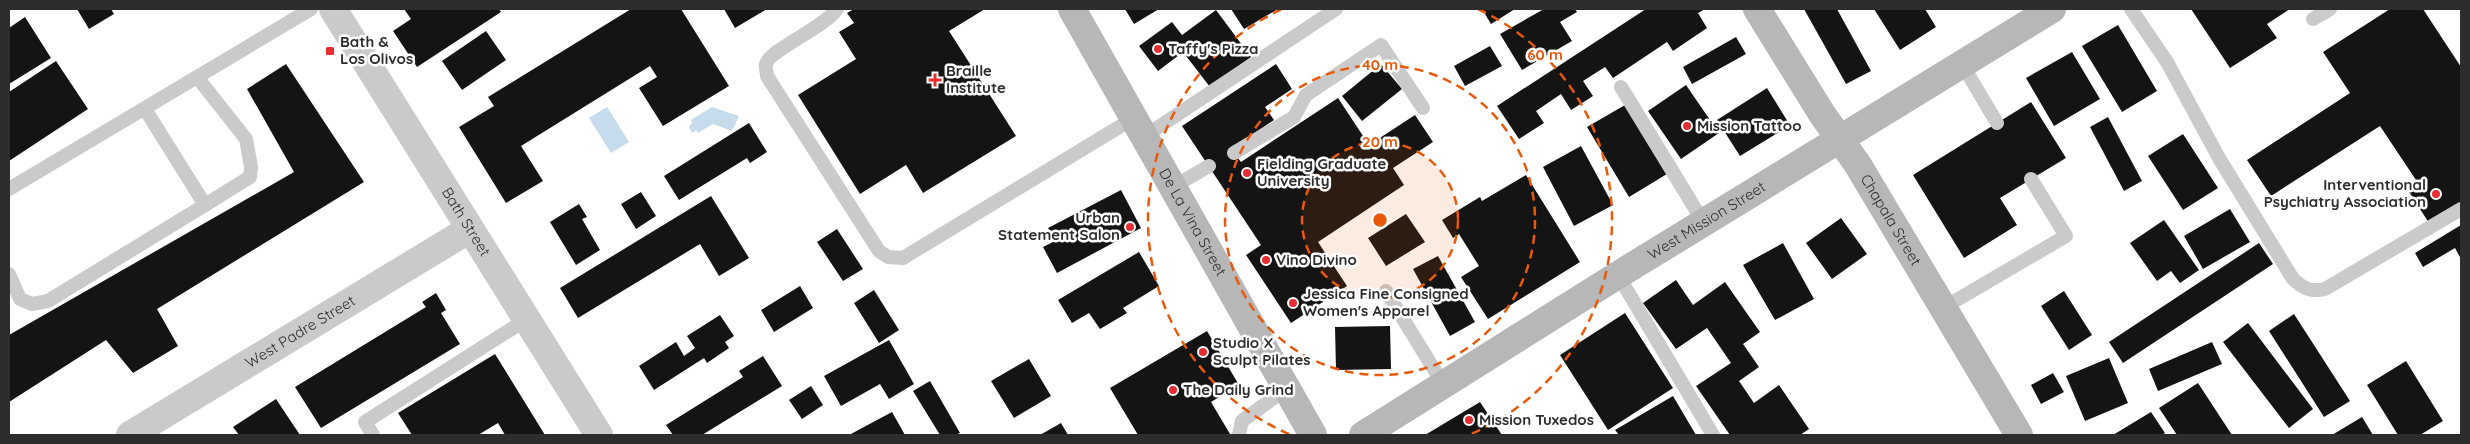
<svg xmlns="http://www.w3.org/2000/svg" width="2470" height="444" font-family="Quicksand,sans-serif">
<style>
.water{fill:#c6dbeb}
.building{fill:#141414}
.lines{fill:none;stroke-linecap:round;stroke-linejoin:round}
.lane{stroke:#cacaca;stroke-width:14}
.street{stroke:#cacaca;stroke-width:28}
.secondary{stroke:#b7b7b7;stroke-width:28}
.ring{fill:none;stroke:#e8590c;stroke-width:2.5;stroke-dasharray:9 6}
.poi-dot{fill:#e72c32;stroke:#fff;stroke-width:2}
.labels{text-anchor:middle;stroke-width:5;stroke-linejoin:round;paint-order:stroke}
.poi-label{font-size:15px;font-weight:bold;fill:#2d2d2d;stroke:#fff;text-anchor:start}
.street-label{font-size:15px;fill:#2d2d2d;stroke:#fff}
.centre{fill:#e8590c;stroke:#fff;stroke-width:2.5}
.ring-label{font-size:15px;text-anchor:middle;font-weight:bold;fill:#e8590c;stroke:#fff;stroke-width:5;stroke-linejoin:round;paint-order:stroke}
</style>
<rect width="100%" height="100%" fill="#fff"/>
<path class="water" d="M 607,107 L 629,142 L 611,153 L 589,118 Z
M 712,107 L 739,116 L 732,131 L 713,124 L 698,133 L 696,130 L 692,133 L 689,127 L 692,123 L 691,120 Z"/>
<path class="building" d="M 77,9 L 111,9 L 114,14 L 89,29 Z
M 404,9 L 499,9 L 501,12 L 417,67 L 393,31 L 411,19 Z
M 631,9 L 681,9 L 729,86 L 663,126 L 639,88 L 657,77 L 650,66 L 521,146 L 543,181 L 506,203 L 459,127 L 494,106 L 488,97 Z
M 724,9 L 767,9 L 735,28 Z
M 854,9 L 985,9 L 949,31 L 1016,136 L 923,193 L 906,165 L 860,194 L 798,95 L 856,59 L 839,32 L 854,23 L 847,13 Z
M 1125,9 L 1159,9 L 1134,24 Z
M 1231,9 L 1278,9 L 1244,29 Z
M 1482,9 L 1515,9 L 1491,24 Z
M 1544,9 L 1575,9 L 1577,12 L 1560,22 L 1572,41 L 1522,70 L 1500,34 Z
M 1646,9 L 1705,9 L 1698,13 L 1707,28 L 1673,51 L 1667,42 L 1613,78 L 1605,67 L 1583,81 L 1593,96 L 1571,110 L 1561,94 L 1536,111 L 1544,123 L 1519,139 L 1497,106 Z
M 1804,9 L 1837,9 L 1871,71 L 1846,84 Z
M 1874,9 L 1925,9 L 1936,27 L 1900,50 Z
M 2191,9 L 2290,9 L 2267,24 L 2277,38 L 2230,68 Z
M 2390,9 L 2423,9 L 2461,67 L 2461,202 L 2429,223 L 2406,187 L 2416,180 L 2380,126 L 2271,196 L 2247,160 L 2350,93 L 2323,52 Z
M 1216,10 L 1251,57 L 1210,87 L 1183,52 L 1158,71 L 1139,46 L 1172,22 L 1182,35 Z
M 25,17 L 51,58 L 9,84 L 9,28 Z
M 2118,25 L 2157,91 L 2122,112 L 2082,46 Z
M 486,31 L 506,60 L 462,90 L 442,61 Z
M 1736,37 L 1746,54 L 1692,84 L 1683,67 Z
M 1490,46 L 1502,66 L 1465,86 L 1454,66 Z
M 2072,52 L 2100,99 L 2054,126 L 2026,78 Z
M 56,61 L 88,109 L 9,161 L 9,92 Z
M 286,64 L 364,182 L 157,309 L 178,346 L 133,373 L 106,340 L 9,402 L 9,335 L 294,172 L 247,89 Z
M 1276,64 L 1292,89 L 1265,107 L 1274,120 L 1231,149 L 1241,162 L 1338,98 L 1369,145 L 1415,115 L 1433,142 L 1393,168 L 1404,185 L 1318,242 L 1347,286 L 1291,323 L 1246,255 L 1261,245 L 1182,126 Z
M 1381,64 L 1402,89 L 1362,121 L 1342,96 Z
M 1686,85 L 1719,133 L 1681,159 L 1648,111 Z
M 1767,88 L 1788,122 L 1784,129 L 1740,156 L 1717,120 Z
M 2031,102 L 2066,158 L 2000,198 L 2017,225 L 1964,258 L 1913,175 Z
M 1625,105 L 1667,174 L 1629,197 L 1587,127 Z
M 2108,117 L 2142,181 L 2124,191 L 2090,127 Z
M 749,123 L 767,152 L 750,163 L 747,158 L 679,200 L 664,176 Z
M 2183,134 L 2218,188 L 2183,210 L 2148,156 Z
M 1581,146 L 1613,205 L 1574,226 L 1543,167 Z
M 1526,175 L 1580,262 L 1488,319 L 1461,277 L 1479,266 L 1459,234 L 1453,238 L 1442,220 L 1480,197 L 1482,201 Z
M 1121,190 L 1141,228 L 1057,273 L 1043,247 L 1055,241 L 1048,228 Z
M 641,192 L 656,216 L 636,229 L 621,204 Z
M 711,196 L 749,258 L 719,276 L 700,244 L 578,318 L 560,288 Z
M 579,204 L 587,217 L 582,219 L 600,250 L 576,265 L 550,222 Z
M 2230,209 L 2250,242 L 2203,269 L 2184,236 Z
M 1406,214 L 1425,242 L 1386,266 L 1368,238 Z
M 1841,218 L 1867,254 L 1832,279 L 1806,243 Z
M 2164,220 L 2199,270 L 2180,283 L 2171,271 L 2157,281 L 2130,243 Z
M 2461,225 L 2461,259 L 2455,248 L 2423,267 L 2415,253 Z
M 837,229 L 863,269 L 843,281 L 817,242 Z
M 1783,243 L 1814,299 L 1775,320 L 1743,265 Z
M 2259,243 L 2273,264 L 2123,363 L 2109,342 Z
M 1139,252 L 1159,286 L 1123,308 L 1127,313 L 1100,329 L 1089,313 L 1072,323 L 1058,300 Z
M 1438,256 L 1475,322 L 1450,336 L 1413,269 Z
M 1676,280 L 1693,305 L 1725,282 L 1760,332 L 1743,344 L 1759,367 L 1739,381 L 1754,403 L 1779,385 L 1809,429 L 1800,435 L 1730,435 L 1696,386 L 1731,363 L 1707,328 L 1676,349 L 1643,303 Z
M 800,286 L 813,308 L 774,332 L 761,310 Z
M 874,290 L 899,330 L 879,343 L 854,303 Z
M 2064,291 L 2092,335 L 2069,350 L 2041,306 Z
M 436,293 L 446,310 L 441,313 L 460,344 L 321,428 L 295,387 L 426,307 L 422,302 Z
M 1625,313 L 1673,388 L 1608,430 L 1560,355 Z
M 2294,314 L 2350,401 L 2324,417 L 2269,331 Z
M 720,315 L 734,336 L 725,342 L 729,348 L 707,363 L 704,358 L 654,390 L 639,366 L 676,342 L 684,356 L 695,348 L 687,336 Z
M 2248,323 L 2313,409 L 2289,428 L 2223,342 Z
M 1390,326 L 1391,369 L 1336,370 L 1335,327 Z
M 1207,331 L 1239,385 L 1211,402 L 1230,434 L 1138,435 L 1110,388 Z
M 889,340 L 914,384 L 889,399 L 880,384 L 841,406 L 824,376 Z
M 2212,342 L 2222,364 L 2158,391 L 2149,369 Z
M 495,354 L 545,435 L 505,435 L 498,423 L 478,435 L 412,435 L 398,413 Z
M 763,356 L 782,386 L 702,435 L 673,435 L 666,425 L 743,377 L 739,371 Z
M 2109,358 L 2128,403 L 2085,421 L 2066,376 Z
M 1029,359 L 1051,396 L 1014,418 L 991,381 Z
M 2406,361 L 2443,421 L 2420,435 L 2398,435 L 2367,385 Z
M 2053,373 L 2064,392 L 2041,404 L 2031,385 Z
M 930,381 L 960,433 L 955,435 L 940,435 L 913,391 Z
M 2198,383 L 2232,435 L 2177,435 L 2159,408 Z
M 811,386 L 823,405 L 802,419 L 789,400 Z
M 1673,396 L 1696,435 L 1619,435 L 1615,430 Z
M 276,399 L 300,435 L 239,435 L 233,427 Z
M 1480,402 L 1502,435 L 1425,435 Z
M 892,412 L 905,435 L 849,435 Z
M 2151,412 L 2165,433 L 2162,435 L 2113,435 Z
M 2362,417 L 2373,435 L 2332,435 Z
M 1061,423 L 1068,435 L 1040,435 Z"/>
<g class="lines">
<path class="lane" d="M 837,9 C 824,28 769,50 766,64 C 765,67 767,73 767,76 L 879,251 L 888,257 L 903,258 L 1134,118
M 2131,9 L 2167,62 L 2219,158 L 2293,279 C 2304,289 2311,292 2325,289 L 2461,209
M 2313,19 L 2330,9
M 1962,64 L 1997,123
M 197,77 L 246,139 L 251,167 L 250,177 L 205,205
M 1621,87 L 1704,223
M 1145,136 L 1336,9
M 1234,153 L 1294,117 L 1306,95 L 1381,45 L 1423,108
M 1173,187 L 1209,166
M 9,189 L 311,9
M 9,274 L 20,299 L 32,304 L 48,301 L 205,205 L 145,109
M 1618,275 L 1713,435
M 1386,291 L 1443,384
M 1943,308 L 2066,236 L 2031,179
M 373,435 L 365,422 L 527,319
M 1239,435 L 1242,421 L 1287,388"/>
<g class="street">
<path id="s1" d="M 333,9 L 599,435"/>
<path id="s2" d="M 130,435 L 470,229"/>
</g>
<g class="secondary">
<path id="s3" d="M 1072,9 L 1313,435"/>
<path id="s4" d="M 1757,9 L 1822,114 L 1858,165 L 2019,435"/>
<path id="s5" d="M 1363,435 L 1618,275 L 2052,9"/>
</g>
</g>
<circle cx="1380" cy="220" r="78" fill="#e8590c" fill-opacity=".12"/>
<g class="ring">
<circle cx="1380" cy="220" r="78"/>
<circle cx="1380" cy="220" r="155"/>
<path d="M1289 434A233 233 0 0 1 1282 9M1478 9A233 233 0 0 1 1471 434"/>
</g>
<g class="poi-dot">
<circle cx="1158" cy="49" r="5"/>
<rect x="325" y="46" width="10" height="10" rx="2.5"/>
<path d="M932.5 72.5h5v5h5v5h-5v5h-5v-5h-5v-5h5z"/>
<circle cx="1687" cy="126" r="5"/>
<circle cx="1247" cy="173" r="5"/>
<circle cx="2436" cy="194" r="5"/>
<circle cx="1130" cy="227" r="5"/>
<circle cx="1266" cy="260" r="5"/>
<circle cx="1293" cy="303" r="5"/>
<circle cx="1203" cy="352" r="5"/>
<circle cx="1173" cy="390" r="5"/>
<circle cx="1469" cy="420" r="5"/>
</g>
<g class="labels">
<g class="poi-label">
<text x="340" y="47">Bath &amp;<tspan x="340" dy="17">Los Olivos</tspan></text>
<text x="1168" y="54">Taffy's Pizza</text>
<text x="946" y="76">Braille<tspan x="946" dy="17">Institute</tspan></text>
<text x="1697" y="131">Mission Tattoo</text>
<text x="1257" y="169">Fielding Graduate<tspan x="1257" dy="17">University</tspan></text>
<text x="2426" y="190" text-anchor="end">Interventional<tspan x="2426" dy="17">Psychiatry Association</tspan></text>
<text x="1120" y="223" text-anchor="end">Urban<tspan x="1120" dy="17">Statement Salon</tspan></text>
<text x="1276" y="265">Vino Divino</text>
<text x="1303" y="299">Jessica Fine Consigned<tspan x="1303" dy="17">Women's Apparel</tspan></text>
<text x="1213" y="348">Studio X<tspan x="1213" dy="17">Sculpt Pilates</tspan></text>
<text x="1183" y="395">The Daily Grind</text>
<text x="1479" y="425">Mission Tuxedos</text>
</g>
<g class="street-label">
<text dy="5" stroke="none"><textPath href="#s4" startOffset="250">Chapala Street</textPath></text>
<text dy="5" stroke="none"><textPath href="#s5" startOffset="405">West Mission Street</textPath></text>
<text dy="5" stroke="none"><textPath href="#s1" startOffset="251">Bath Street</textPath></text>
<text dy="5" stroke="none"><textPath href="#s3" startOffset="245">De La Vina Street</textPath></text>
<text dy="5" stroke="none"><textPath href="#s2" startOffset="199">West Padre Street</textPath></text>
</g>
</g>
<circle cx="1380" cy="220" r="8" class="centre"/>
<g class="ring-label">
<text x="1545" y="60">60 m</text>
<text x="1380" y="70">40 m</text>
<text x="1380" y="147">20 m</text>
</g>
<rect width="2470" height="444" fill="none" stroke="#2d2d2d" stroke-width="20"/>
</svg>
